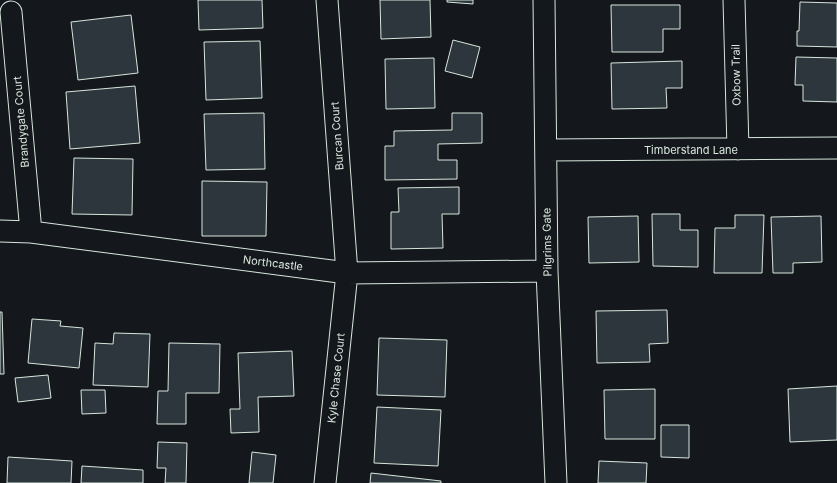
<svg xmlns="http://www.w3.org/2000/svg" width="837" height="483" font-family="Inter,sans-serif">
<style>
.building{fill:#2c363c;stroke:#d8e6dc}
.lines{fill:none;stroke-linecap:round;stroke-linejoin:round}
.street-casing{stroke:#d8e6dc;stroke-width:23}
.street{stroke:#14181c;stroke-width:21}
.labels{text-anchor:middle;stroke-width:3;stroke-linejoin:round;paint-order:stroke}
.street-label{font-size:11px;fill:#d8e6dc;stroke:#14181c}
</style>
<rect width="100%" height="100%" fill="#14181c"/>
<path class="building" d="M 198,0 L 262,0 L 263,28 L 199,30 Z
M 380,0 L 430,0 L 431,37 L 381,39 Z
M 447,0 L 473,0 L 473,4 L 447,2 Z
M 800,2 L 837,3 L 837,47 L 797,46 L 797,31 L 799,31 Z
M 611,5 L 680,5 L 680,29 L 663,29 L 663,52 L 612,52 Z
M 131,15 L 138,73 L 78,80 L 71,22 Z
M 453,40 L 480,47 L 472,78 L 445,71 Z
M 260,41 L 262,98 L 206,100 L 204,42 Z
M 796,57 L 837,58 L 837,102 L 803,101 L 803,85 L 795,85 Z
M 434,58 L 435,108 L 386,109 L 385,59 Z
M 682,61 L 682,88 L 666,88 L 667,108 L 612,109 L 611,63 Z
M 135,86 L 140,143 L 70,149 L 66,92 Z
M 264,113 L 265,169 L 206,170 L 204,114 Z
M 452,113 L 482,113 L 482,143 L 438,144 L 438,160 L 457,160 L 457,179 L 385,180 L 385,146 L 394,146 L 394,131 L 452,130 Z
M 74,158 L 133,159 L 132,215 L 72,214 Z
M 202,181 L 267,182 L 266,236 L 202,236 Z
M 459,187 L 459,214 L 442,214 L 443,248 L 391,249 L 391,212 L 399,212 L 398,188 Z
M 652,214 L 680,214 L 680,230 L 698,230 L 698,267 L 653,266 Z
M 735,215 L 764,215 L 762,273 L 714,273 L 715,228 L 735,228 Z
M 638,216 L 639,262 L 589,263 L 588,217 Z
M 821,216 L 822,262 L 793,263 L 793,273 L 773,273 L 771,217 Z
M 667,310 L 668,343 L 649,344 L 650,362 L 597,363 L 596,311 Z
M 0,312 L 2,312 L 4,374 L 0,374 Z
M 32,319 L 61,321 L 60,326 L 83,328 L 79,368 L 28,363 Z
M 114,333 L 150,334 L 148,387 L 93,385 L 95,343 L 113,344 Z
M 379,338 L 447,340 L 445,397 L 377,395 Z
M 169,343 L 220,344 L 219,393 L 186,393 L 186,424 L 157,424 L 158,391 L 168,391 Z
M 292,351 L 294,396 L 258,397 L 259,432 L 231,433 L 230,409 L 240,409 L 238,353 Z
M 48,375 L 51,398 L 18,402 L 15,378 Z
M 837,386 L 837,440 L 790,442 L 788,389 Z
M 655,389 L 655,439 L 605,439 L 604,390 Z
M 81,390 L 105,390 L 106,413 L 82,414 Z
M 377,407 L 441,410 L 438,466 L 374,463 Z
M 661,425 L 689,425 L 689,458 L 661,457 Z
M 158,442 L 187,443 L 186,483 L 165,483 L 166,468 L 157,468 Z
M 252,452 L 276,455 L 273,483 L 249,483 Z
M 8,457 L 72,461 L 71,483 L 7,483 Z
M 599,461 L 647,463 L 646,483 L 598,483 Z
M 82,466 L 143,470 L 143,483 L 81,483 Z
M 371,473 L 441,481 L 441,483 L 370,483 Z"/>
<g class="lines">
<defs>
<path id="street" d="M 544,0 L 547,271 L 556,483
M 734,0 L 738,149
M 11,12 L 31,232
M 546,150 L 837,148
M 0,231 L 31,232 L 347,273 L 547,271
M 325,483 L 347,273 L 327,0"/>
</defs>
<use href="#street" class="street-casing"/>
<use href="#street" class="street"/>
</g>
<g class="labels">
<g class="street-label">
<text transform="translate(736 75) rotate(-91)" y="4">Oxbow Trail</text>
<text transform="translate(21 122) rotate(-95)" y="4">Brandygate Court</text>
<text transform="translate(337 136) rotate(-94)" y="4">Burcan Court</text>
<text x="691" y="154">Timberstand Lane</text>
<text transform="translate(547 242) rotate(-91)" y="4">Pilgrims Gate</text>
<text transform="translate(273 263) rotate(7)" y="4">Northcastle</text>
<text transform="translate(336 378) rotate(-84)" y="4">Kyle Chase Court</text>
</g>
</g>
</svg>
